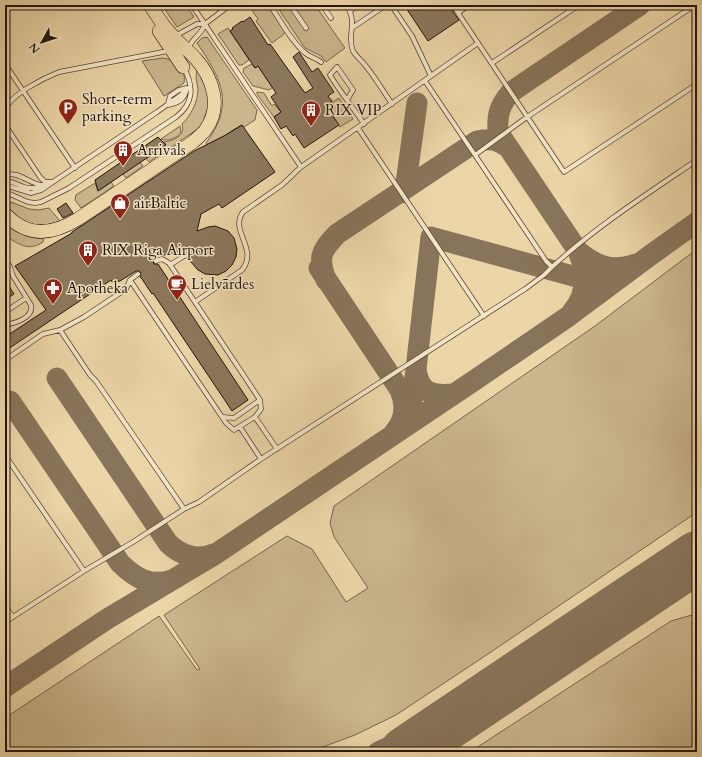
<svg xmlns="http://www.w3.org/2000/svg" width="702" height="757" font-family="Cardo,serif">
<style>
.green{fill:#cab58d;stroke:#77644c}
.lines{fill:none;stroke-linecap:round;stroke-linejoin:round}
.taxiway{stroke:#88745a;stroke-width:21}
.runway{stroke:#88745a;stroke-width:52}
.building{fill:#8c785d;stroke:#24130b}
.lane-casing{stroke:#564432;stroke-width:5.5}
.primary-casing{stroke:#24130b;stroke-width:14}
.lane{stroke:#f3e4c6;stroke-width:4}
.primary{stroke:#ecd6a8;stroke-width:13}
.labels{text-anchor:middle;stroke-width:3;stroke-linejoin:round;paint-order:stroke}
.poi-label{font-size:15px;fill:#24130b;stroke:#f3e4c6;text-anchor:start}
</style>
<rect width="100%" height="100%" fill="#ecd6a8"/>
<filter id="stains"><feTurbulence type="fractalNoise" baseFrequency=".005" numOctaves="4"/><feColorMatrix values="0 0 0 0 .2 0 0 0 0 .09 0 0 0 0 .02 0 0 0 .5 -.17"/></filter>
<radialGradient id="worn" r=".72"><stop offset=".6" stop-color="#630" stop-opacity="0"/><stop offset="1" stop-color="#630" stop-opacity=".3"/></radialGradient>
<path class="green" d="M 162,5 L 186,5 L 194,17 L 177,27 Z
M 256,5 L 267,5 L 285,31 L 284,34 L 272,43 L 256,21 L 258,19 L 251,9 Z
M 276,5 L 315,5 L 345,48 L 326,62 L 321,56 L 305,48 Z
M 228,28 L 249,60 L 242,65 L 239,65 L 218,34 Z
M 207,37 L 257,110 L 255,120 L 244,127 L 241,125 L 224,136 L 207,145 L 206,143 C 235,104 222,80 197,43 L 202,38 Z
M 163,58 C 174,59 187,70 184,83 L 164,96 L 142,61 Z
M 252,64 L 255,68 L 258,66 L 273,87 L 269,90 L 253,86 L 243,72 L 244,68 Z
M 197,70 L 206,85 L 209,104 L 203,122 L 199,128 L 167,150 L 164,146 L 166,144 L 163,142 C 173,141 186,136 182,124 C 191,115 198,102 198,89 C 197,83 195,76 197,70 Z
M 257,92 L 264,93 L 272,106 L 274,104 L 281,112 L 274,117 L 257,94 Z
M 339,98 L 353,119 L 340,127 L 326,106 Z
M 180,126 L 181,132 C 177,138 168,142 161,139 Z
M 160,149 L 162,153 L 149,162 L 146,158 Z
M 140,162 L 143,166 L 126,178 L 123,174 Z
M 111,182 L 114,186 L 81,208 L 75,200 L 76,195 L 95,183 L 98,191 Z
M 11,202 L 29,209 L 38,210 L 49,208 L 60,221 C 37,229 25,225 8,207 Z
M 5,224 C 17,234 29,237 44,239 L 43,242 C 28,252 19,244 5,236 Z
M 697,249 L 697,512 L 491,652 L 396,715 L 355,735 L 309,752 L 5,752 L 5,718 L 159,616 L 197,670 L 200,669 L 164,615 L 287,536 L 312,549 L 346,602 L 368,588 L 334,537 L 330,523 L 334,506 L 595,326 Z
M 692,615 L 697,620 L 697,752 L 470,752 L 671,621 Z"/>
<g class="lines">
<path class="taxiway" d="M 401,193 L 406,183 L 417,103
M 578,251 C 597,267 612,272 636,264
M 319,268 L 400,390 C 407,406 405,421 393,434
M 326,280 C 318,257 320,252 337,234 L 477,141 C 492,138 497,140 509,148
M 572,312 C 588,294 587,272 578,251 L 498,132 C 497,115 499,106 511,92 L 640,5
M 416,369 L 431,237 L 591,281 L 598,282
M 57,378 L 168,543 C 180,555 197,561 213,554
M 412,400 L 416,369 C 419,393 432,396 454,394
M 10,401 L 120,563 C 135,578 150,587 172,580
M 5,687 L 107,619 L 214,555 L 466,386 L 566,318 L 652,254 L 697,222
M 378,752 L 431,728 L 478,703"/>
<path class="runway" d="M 406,752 L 697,557"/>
</g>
<path class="building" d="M 404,5 L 448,5 L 459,20 L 428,41 Z
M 250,17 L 268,45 L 270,44 L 305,93 L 313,88 L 293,57 L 299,52 L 312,72 L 318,68 L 334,92 L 328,96 L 332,101 L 326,106 L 339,125 L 304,148 L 295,134 L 293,136 L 286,126 L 281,129 L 274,117 L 281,112 L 271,97 L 276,93 L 258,66 L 255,68 L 230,31 L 233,29 L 232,28 L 242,21 L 243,22 Z
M 242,125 L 275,172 L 222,208 L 219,204 L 201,214 L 197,231 L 208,227 L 215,226 L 228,231 L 234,238 L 237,249 L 236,257 L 232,265 L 226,271 L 218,275 L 205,274 L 198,270 L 190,261 L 190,258 L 192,256 L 192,254 L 188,252 L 187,246 L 174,254 L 153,256 L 154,258 L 153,261 L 154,264 L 158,264 L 248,400 L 232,411 L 153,293 L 152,294 L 142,279 L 140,277 L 141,273 L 139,271 L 136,271 L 120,281 L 112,282 L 111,280 L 5,351 L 5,337 L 46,310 L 15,266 L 72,233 L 72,232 L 194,151 L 224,136 Z
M 158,137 L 166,145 L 98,191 L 95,180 Z
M 66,203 L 73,213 L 63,218 L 57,209 Z
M 5,280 L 14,294 L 5,300 Z"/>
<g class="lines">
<defs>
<path id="lane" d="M 192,5 L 301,167
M 270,5 C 281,21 290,40 305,53 C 310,57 316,58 321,62
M 290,5 L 306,28
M 322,5 L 331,18
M 346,5 C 359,23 346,35 353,51 C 356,56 361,60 365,65 C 375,77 383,91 392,104
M 391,5 L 412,36 L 431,76
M 453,5 L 458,13 L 469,5
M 459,5 L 458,13 L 564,172 L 697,84
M 350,11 L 359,5
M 352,28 L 386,5
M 175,36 L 197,24 L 205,24 L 230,5
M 189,48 C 192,37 201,36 205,24
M 492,63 L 579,5
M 5,64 L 75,168
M 425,81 L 475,155 L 527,117 L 695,5
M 347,100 L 353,90 L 337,67 L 330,75 C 340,92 353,107 364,124
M 168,104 L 170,96 L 179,90 L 187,88
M 168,105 C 179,103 185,99 187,88
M 5,110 C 11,94 44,78 59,72 L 168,51
M 5,125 L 40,177 L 45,182 L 53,182
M 358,128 L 484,316
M 475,155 L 546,261 L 552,267 C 597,226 647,194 697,160
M 5,175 C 20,170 33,188 48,185
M 5,181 C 12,181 18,185 24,187 C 30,189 35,188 41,187
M 5,185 L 31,193 L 41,190 L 157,112 L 182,94 L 187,88
M 5,192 L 28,202 L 35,203 L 41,202 L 69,188 L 176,117 C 194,103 194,87 184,68
M 5,259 L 10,267 L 13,276 L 31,305 C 34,318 15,323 5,325
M 170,265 L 184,256 L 189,255
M 130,280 L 226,423 L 234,430 L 255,417 L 261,409 L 260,400 L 169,263 L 162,259 L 156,261
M 195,302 L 242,270 C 259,249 229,231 243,212 L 282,185 L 301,167 L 478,43
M 5,312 L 26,298
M 60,330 L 90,375 L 96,381 L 184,509
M 5,360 L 43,334 L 60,330 L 84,317 L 126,289 L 130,280 L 138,274
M 223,417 L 234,418 L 260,400
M 255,417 L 277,449
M 240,427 L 261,459
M 5,455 L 84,571
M 5,606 L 13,617
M 5,622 L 84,571 L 133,542 L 184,509 L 199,502 L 261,459 L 525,289 L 544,275 L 552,267"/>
<path id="primary" d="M 159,31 L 183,67
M 5,214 C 28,238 52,235 78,219 L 193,142 C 197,138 203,134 206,129 C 222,107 213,78 196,59 C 189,51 181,45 174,37 C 164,28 157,16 150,5"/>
</defs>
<use href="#lane" class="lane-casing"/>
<use href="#primary" class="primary-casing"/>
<use href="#lane" class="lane"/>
<use href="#primary" class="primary"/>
</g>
<defs>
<symbol id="parking-pin" viewBox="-11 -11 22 30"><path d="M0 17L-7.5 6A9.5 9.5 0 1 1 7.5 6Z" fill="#8f2418" stroke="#f3e4c6"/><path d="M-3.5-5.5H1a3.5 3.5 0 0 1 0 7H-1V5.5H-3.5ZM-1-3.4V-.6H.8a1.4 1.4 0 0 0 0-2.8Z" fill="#fff"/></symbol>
<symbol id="building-pin" viewBox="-11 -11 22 30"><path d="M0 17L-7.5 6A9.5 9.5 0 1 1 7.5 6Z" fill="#8f2418" stroke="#f3e4c6"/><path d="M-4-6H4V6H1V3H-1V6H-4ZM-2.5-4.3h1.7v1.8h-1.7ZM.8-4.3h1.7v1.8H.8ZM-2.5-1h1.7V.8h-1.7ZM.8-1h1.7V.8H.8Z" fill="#fff"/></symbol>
<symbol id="shop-pin" viewBox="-11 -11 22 30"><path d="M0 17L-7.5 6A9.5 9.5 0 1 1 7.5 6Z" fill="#8f2418" stroke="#f3e4c6"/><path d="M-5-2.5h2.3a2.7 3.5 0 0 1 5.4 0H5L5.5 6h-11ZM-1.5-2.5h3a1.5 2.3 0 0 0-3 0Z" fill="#fff"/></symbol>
<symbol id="cafe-pin" viewBox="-11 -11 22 30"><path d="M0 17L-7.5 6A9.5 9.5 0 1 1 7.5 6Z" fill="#8f2418" stroke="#f3e4c6"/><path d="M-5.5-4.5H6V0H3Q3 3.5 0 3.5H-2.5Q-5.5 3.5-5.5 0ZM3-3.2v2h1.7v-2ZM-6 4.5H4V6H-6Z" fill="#fff"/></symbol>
<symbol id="pharmacy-pin" viewBox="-11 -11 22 30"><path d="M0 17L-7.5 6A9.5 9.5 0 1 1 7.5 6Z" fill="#8f2418" stroke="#f3e4c6"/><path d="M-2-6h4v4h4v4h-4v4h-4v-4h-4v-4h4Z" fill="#fff"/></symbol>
</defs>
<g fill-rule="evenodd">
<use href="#parking-pin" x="57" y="97" width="22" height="30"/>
<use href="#building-pin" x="300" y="99" width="22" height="30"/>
<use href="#building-pin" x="112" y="139" width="22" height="30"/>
<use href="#shop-pin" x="109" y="192" width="22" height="30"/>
<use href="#building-pin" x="77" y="239" width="22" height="30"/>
<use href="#cafe-pin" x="166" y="273" width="22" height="30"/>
<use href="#pharmacy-pin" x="42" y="277" width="22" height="30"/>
</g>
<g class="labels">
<g class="poi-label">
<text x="82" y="104">Short-term<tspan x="82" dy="17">parking</tspan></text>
<text x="325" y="115">RIX VIP</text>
<text x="137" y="155">Arrivals</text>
<text x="134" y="208">airBaltic</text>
<text x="102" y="255">RIX Riga Airport</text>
<text x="191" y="289">Lielvārdes</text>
<text x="67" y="293">Apotheka</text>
</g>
</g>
<rect width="702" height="757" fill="none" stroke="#ecd6a8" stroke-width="20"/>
<rect x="6" y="6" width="690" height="745" fill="none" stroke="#24130b" stroke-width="2"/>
<rect x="10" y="10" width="682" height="737" fill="none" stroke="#24130b"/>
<g transform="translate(42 42) rotate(231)" stroke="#f3e4c6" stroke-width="3" paint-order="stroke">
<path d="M0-3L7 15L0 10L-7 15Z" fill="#24130b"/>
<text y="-6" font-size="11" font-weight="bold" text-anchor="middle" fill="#24130b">N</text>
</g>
<rect width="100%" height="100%" filter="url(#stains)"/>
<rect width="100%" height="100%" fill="url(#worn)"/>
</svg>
